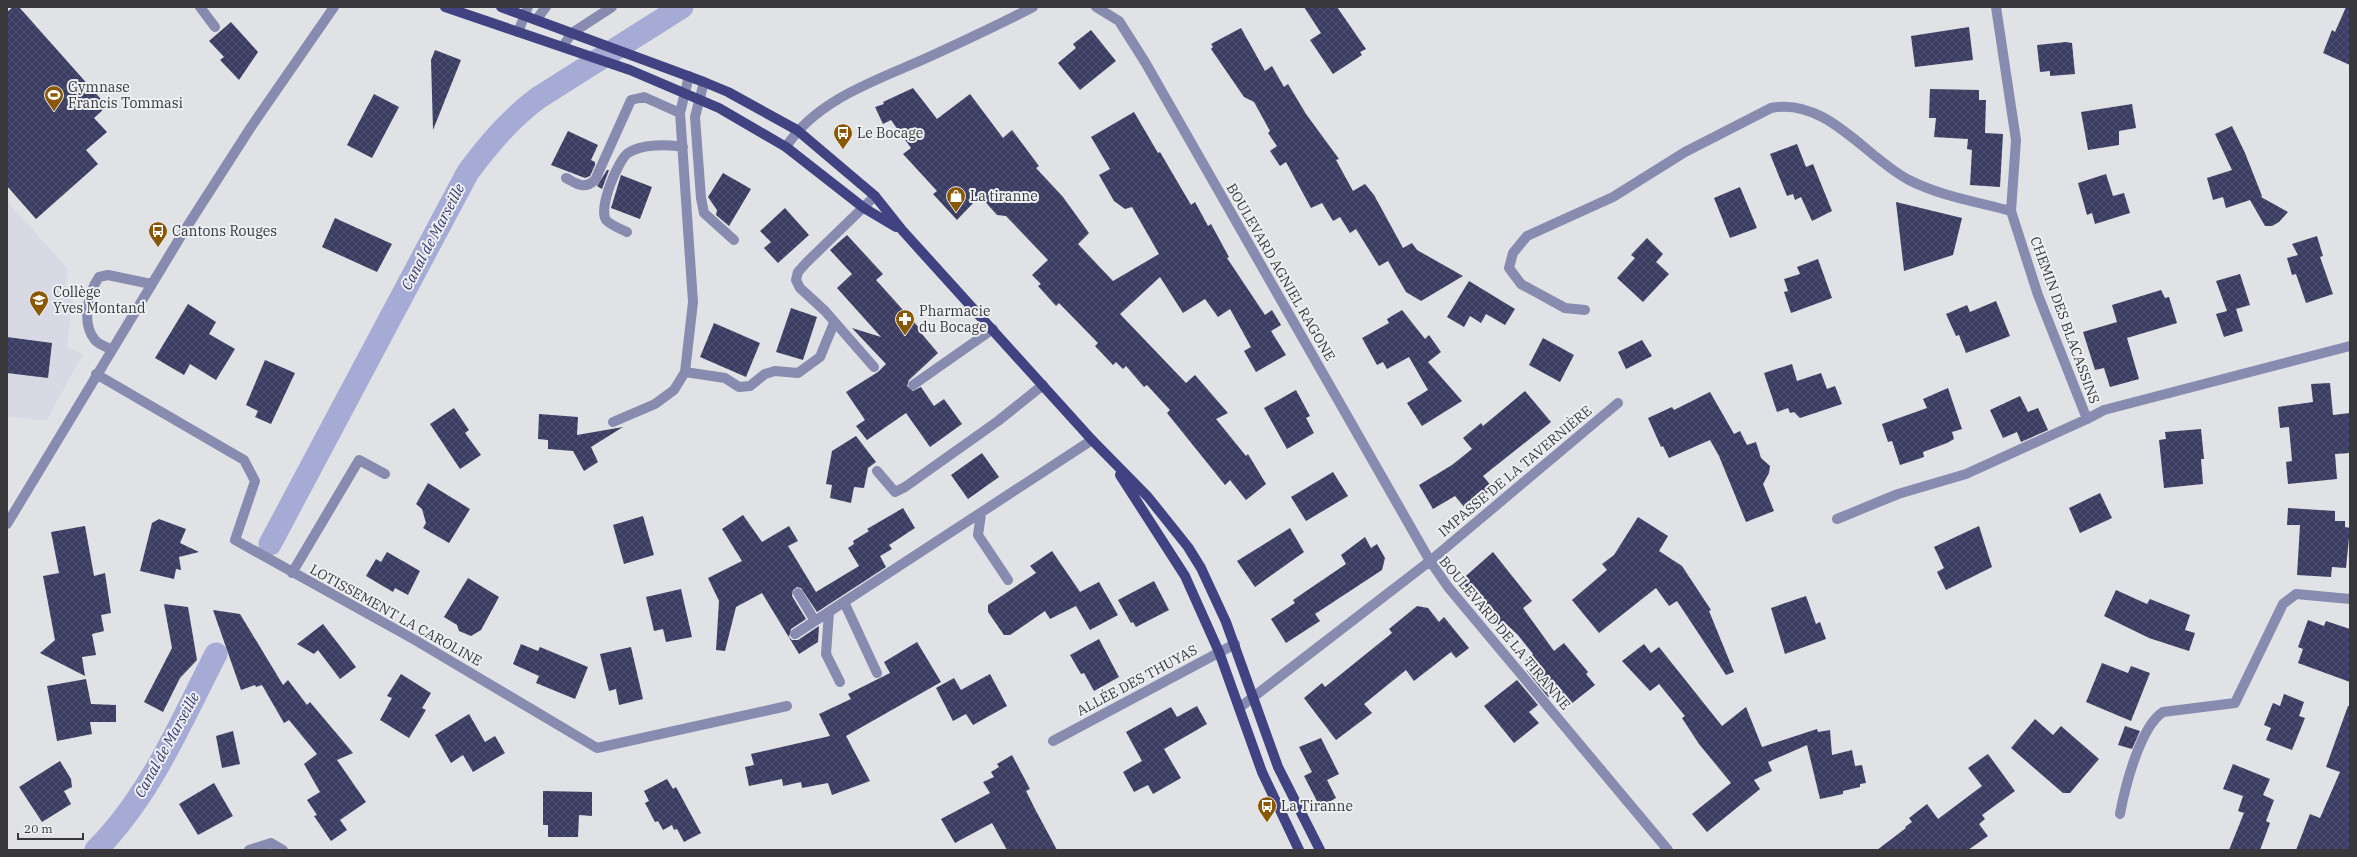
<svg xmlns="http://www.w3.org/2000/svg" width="2357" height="857" font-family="'IBM Plex Serif',serif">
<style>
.built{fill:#d8d9e4}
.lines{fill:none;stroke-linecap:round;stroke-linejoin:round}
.canal{stroke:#a6abd6;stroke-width:23}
.building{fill:url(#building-cross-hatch)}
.minor{stroke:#878bb0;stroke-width:10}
.major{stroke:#414282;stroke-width:10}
.labels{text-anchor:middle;stroke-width:4;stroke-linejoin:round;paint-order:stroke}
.poi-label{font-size:14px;fill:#38383a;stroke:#eeeff2;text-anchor:start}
.street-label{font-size:14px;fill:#38383a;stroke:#eeeff2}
.water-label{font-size:15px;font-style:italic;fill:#36376e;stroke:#eeeff2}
</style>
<defs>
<pattern id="building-cross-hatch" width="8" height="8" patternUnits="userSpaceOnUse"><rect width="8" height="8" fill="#3b3d62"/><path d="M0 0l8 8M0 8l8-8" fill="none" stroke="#4f5171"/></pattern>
</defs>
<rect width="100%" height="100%" fill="#e1e2e5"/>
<path class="built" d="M 7,201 L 68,269 L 65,286 L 74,287 L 67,347 L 83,354 L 46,421 L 7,416 Z"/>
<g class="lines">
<path class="canal" d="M 270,544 L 468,172 C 489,144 510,119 538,98 L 682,7
M 96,850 C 151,795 181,721 216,654"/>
</g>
<path class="building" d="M 13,7 L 19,7 L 107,106 L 94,118 L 107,132 L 86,150 L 98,164 L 36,219 L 7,186 L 7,12 Z
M 1304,7 L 1337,7 L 1366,49 L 1360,52 L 1362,55 L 1333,74 L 1310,40 L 1321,33 Z
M 2346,7 L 2350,7 L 2350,65 L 2323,53 L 2332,30 L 2335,32 Z
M 231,22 L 258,52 L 239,80 L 220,60 L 224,57 L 209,41 Z
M 1969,27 L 1973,60 L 1915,67 L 1911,36 Z
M 1241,28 L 1265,71 L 1272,66 L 1284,87 L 1288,84 L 1306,114 L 1339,159 L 1336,160 L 1353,191 L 1365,184 L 1374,195 L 1403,248 L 1412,243 L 1417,250 L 1463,276 L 1421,301 L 1406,292 L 1388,261 L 1379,266 L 1356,229 L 1350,233 L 1340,217 L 1333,221 L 1322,203 L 1311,208 L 1286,162 L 1280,166 L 1270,151 L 1277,146 L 1268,133 L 1270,131 L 1254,102 L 1244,97 L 1211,49 L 1213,47 L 1211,44 Z
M 1091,30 L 1116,61 L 1080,90 L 1058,63 L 1076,48 L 1073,44 Z
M 2066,42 L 2072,43 L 2075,74 L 2050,76 L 2050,71 L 2040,72 L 2037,45 Z
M 435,50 L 461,60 L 433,130 L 431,60 Z
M 913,88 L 937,119 L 970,94 L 1003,138 L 1012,130 L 1039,166 L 1036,168 L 1063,197 L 1089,233 L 1078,244 L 1113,281 L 1159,254 L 1132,207 L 1125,209 L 1114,201 L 1099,175 L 1110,169 L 1091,137 L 1134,112 L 1158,153 L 1160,152 L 1191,205 L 1195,202 L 1208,226 L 1211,224 L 1229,257 L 1227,258 L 1265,315 L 1272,310 L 1281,325 L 1271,331 L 1286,355 L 1256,372 L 1244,351 L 1251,347 L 1230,309 L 1218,317 L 1205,299 L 1183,313 L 1160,277 L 1120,314 L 1186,383 L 1195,375 L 1228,413 L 1216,419 L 1246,456 L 1248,454 L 1266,484 L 1246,500 L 1230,480 L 1225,485 L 1167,413 L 1170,410 L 1147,385 L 1144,387 L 1126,366 L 1123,369 L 1116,362 L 1113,365 L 1095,346 L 1098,343 L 1059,303 L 1056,306 L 1038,286 L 1041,284 L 1032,275 L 1048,260 L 1006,216 L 997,215 L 980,196 L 957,220 L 933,194 L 937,191 L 903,154 L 911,148 L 891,120 L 883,124 L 875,107 L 884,104 L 883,102 Z
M 1930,89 L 1979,90 L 1979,100 L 1986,100 L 1985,133 L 2003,134 L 2000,187 L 1970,185 L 1972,150 L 1967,149 L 1968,139 L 1934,137 L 1936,118 L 1929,118 Z
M 374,94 L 399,107 L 372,158 L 347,145 Z
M 2132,104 L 2136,128 L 2119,131 L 2119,145 L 2088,150 L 2081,112 Z
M 2232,126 L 2245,153 L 2262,196 L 2261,197 L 2288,212 L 2279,222 L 2272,226 L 2265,226 L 2250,200 L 2226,208 L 2223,197 L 2213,200 L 2207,178 L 2232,170 L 2215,134 Z
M 568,131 L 598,145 L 591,160 L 595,162 L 595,165 L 590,176 L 585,178 L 551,165 Z
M 1797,144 L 1806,167 L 1813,164 L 1832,211 L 1812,221 L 1801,197 L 1795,200 L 1793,194 L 1787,196 L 1770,154 Z
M 607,170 L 609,170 L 602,189 L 597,186 Z
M 723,173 L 751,189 L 729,226 L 716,215 L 717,210 L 708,197 Z
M 2106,174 L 2113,196 L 2124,193 L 2130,213 L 2095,224 L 2092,213 L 2087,215 L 2078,183 Z
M 621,175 L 652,187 L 640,219 L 611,208 Z
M 1740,187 L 1757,228 L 1730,238 L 1714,198 Z
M 1896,202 L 1962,218 L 1953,255 L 1904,271 Z
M 785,208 L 809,235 L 778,263 L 764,248 L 771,242 L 760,231 Z
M 335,218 L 392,244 L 377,272 L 322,247 Z
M 847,235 L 883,274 L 876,280 L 922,331 L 921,333 L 938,353 L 909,380 L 907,386 L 913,391 L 921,387 L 934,406 L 944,399 L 962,424 L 930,447 L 906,413 L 867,440 L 856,426 L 865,420 L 846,392 L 878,372 L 886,364 L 852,328 L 881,337 L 837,288 L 852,274 L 830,250 Z
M 2317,236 L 2323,256 L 2320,257 L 2333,294 L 2306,303 L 2296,274 L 2292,275 L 2287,258 L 2298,255 L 2292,244 Z
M 1647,238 L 1663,254 L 1656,262 L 1669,274 L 1643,302 L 1617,278 L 1635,258 L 1631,255 Z
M 1818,259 L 1832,298 L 1791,313 L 1784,292 L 1788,291 L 1784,279 L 1800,274 L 1797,267 Z
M 2240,274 L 2250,305 L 2236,309 L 2243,331 L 2224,337 L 2216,314 L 2227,311 L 2216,281 Z
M 1469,281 L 1515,309 L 1505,325 L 1486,314 L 1481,323 L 1470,316 L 1464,327 L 1447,317 Z
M 2161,290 L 2165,298 L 2169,297 L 2177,323 L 2127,338 L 2139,379 L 2110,387 L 2104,368 L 2095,370 L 2083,332 L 2117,322 L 2112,305 Z
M 1996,301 L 2010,336 L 1966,353 L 1959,335 L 1956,336 L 1946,314 L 1967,305 L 1970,312 Z
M 188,304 L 216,322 L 209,334 L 235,349 L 216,380 L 190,364 L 184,375 L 155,358 Z
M 791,308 L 817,317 L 803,360 L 776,352 Z
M 1402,310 L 1425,339 L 1429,335 L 1441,352 L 1428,362 L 1462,401 L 1422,426 L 1407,403 L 1428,390 L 1409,357 L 1387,369 L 1383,362 L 1377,365 L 1362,338 L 1389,323 L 1387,319 Z
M 714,323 L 760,343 L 746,377 L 700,357 Z
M 7,337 L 52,343 L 48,378 L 7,373 Z
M 1543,338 L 1574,355 L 1560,382 L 1529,365 Z
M 1642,340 L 1652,356 L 1626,369 L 1618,352 Z
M 265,360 L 295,373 L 271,424 L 255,417 L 258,411 L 246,405 Z
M 1792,364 L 1797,381 L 1821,373 L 1827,389 L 1835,386 L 1842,404 L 1800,418 L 1794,412 L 1790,413 L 1788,408 L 1777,412 L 1764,373 Z
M 2330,383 L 2333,415 L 2350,413 L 2350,453 L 2335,454 L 2337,479 L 2288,484 L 2286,462 L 2292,461 L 2289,427 L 2280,428 L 2278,407 L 2313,402 L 2311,384 Z
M 1948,388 L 1962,429 L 1952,432 L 1954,439 L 1947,443 L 1923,452 L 1924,457 L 1900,465 L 1892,441 L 1888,442 L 1882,424 L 1927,408 L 1923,399 Z
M 1296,390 L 1310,416 L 1306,418 L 1314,433 L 1287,449 L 1264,408 Z
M 1525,391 L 1551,422 L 1483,476 L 1493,488 L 1479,499 L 1478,498 L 1465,508 L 1455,496 L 1433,509 L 1419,485 L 1452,465 L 1472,449 L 1463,438 L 1481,423 L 1483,426 Z
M 1710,392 L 1734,434 L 1740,431 L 1747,445 L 1756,442 L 1761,458 L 1770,466 L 1769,473 L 1763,484 L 1774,511 L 1746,522 L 1719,456 L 1710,440 L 1669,458 L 1663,446 L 1661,447 L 1648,418 L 1672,407 L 1674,410 Z
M 2020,396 L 2028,412 L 2038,408 L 2048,430 L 2021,442 L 2017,432 L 2003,438 L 1990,410 Z
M 454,408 L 469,430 L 465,433 L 481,455 L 460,469 L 430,424 Z
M 539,414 L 578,417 L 577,435 L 623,427 L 591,447 L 598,462 L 584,471 L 573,451 L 548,449 L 548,440 L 538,439 Z
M 2201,429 L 2204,459 L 2201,459 L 2203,484 L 2164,488 L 2159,440 L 2166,439 L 2165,432 Z
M 856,436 L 876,462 L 868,468 L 864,488 L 854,487 L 851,503 L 830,498 L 832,485 L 826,484 L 832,451 Z
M 982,453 L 999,477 L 968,499 L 951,475 Z
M 1333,472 L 1348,496 L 1306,521 L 1291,497 Z
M 428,483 L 470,509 L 449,543 L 423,528 L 426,523 L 422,509 L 416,504 Z
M 2100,493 L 2112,518 L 2080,533 L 2069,508 Z
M 903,508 L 915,528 L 889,545 L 892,549 L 880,556 L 886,567 L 817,612 L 801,588 L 797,587 L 793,590 L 792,596 L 806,619 L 791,629 L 789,637 L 792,640 L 798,640 L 819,626 L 818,642 L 799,654 L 762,593 L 736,607 L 725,651 L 716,650 L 719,601 L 708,578 L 742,561 L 722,529 L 743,515 L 762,542 L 789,526 L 798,541 L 788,546 L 816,592 L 859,566 L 848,548 L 854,544 L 853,541 L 869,531 L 867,529 Z
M 2288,508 L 2335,511 L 2335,521 L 2345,521 L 2345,527 L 2350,528 L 2346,568 L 2332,567 L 2331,577 L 2297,575 L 2300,525 L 2287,525 Z
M 643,516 L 654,555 L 624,564 L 613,525 Z
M 1638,517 L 1668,536 L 1659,551 L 1682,566 L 1711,610 L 1709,611 L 1734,672 L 1726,675 L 1677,601 L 1669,606 L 1656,588 L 1599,633 L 1572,600 L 1607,570 L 1602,564 L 1614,555 Z
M 159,519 L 186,529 L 180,543 L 199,552 L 179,557 L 181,570 L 176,569 L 174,579 L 140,571 L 152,523 Z
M 85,526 L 94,576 L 105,573 L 111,613 L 101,615 L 104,631 L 92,634 L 96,655 L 82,657 L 85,676 L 40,653 L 55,640 L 43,576 L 59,573 L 51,532 Z
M 1979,526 L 1992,567 L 1946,590 L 1937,572 L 1944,568 L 1934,547 Z
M 1290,528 L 1304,552 L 1255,587 L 1237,561 Z
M 1365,537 L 1371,548 L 1377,544 L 1385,558 L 1382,570 L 1315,614 L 1320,621 L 1286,643 L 1271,619 L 1295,603 L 1293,600 L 1346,564 L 1341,555 Z
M 1052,551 L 1080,592 L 1099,582 L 1118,615 L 1090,630 L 1076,606 L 1050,619 L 1045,611 L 1010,635 L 1004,635 L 988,612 L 988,605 L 1036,573 L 1030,566 Z
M 387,552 L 420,571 L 408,595 L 395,588 L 393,592 L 366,576 L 376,559 L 381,562 Z
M 1493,552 L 1532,601 L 1523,608 L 1554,651 L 1564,643 L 1588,672 L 1586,674 L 1595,685 L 1571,704 L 1559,689 L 1548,697 L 1527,671 L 1532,667 L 1526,660 L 1533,654 L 1518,635 L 1503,621 L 1498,625 L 1482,604 L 1459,582 Z
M 468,578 L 499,597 L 481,630 L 471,636 L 459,631 L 457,625 L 444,617 Z
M 1154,581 L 1169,610 L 1136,627 L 1133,622 L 1131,623 L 1118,600 Z
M 681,589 L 692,637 L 666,642 L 663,629 L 654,631 L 646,597 Z
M 2116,590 L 2147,604 L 2150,599 L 2190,615 L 2185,630 L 2195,633 L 2189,651 L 2149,638 L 2104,616 Z
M 1806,596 L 1816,624 L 1820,622 L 1826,639 L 1785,654 L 1771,608 Z
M 164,604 L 188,607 L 197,660 L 180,678 L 163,712 L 144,702 L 172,648 Z
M 1417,606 L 1428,608 L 1439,622 L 1444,617 L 1469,648 L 1456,658 L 1451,652 L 1414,681 L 1406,670 L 1364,704 L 1372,713 L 1336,740 L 1304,698 L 1322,683 L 1325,687 L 1392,633 L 1389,629 Z
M 213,610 L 240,614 L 283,685 L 288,680 L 307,705 L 310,702 L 353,753 L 337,760 L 366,802 L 340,820 L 347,830 L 331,841 L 314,816 L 317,815 L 307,800 L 320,792 L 304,764 L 317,754 L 289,720 L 284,723 L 262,685 L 256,687 L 255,685 L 241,690 Z
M 2308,620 L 2324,626 L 2326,621 L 2350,629 L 2350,682 L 2298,663 L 2303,649 L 2298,647 Z
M 323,624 L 356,667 L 340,679 L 318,650 L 314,654 L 297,644 Z
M 1099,639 L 1119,677 L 1094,691 L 1084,673 L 1081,674 L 1070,655 Z
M 917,642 L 941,682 L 846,736 L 870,781 L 832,795 L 828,783 L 802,788 L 801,782 L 783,786 L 782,779 L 749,786 L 745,767 L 754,765 L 751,754 L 830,736 L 819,714 L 851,699 L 848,694 L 890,673 L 884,662 Z
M 521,644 L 538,651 L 540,647 L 588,667 L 575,699 L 536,683 L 539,676 L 513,664 Z
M 1644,644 L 1651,653 L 1659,647 L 1722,726 L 1746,707 L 1762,747 L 1817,729 L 1818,732 L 1830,730 L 1832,755 L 1852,750 L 1855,766 L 1862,765 L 1866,783 L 1860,784 L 1860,787 L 1843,791 L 1843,794 L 1820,799 L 1807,745 L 1768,762 L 1772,771 L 1754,780 L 1760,789 L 1707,832 L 1692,814 L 1731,783 L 1699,744 L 1682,718 L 1685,716 L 1659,684 L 1650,691 L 1622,661 Z
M 631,647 L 643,699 L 619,705 L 616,689 L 609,691 L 600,654 Z
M 2102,663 L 2128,673 L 2131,666 L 2150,673 L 2131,721 L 2086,702 Z
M 401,674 L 431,693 L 422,708 L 426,710 L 409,738 L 380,720 L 392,698 L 387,696 Z
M 990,674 L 1007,706 L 973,725 L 966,714 L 953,721 L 936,688 L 954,678 L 961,690 Z
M 86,679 L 91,704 L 116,705 L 116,722 L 90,722 L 92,734 L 57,741 L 47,686 Z
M 1517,680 L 1538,705 L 1529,712 L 1539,723 L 1514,743 L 1484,706 Z
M 2284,694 L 2304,702 L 2299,716 L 2305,718 L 2292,750 L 2266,740 L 2271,728 L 2264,725 L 2273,703 L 2280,706 Z
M 1197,706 L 1207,724 L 1164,749 L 1181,778 L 1153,794 L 1148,785 L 1134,792 L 1123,772 L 1142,761 L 1126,732 L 1171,707 L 1177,717 Z
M 2348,706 L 2350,706 L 2350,850 L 2296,850 L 2310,814 L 2320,818 L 2340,772 L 2326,767 Z
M 469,714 L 485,742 L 495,736 L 505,753 L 473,772 L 463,755 L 451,763 L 435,735 Z
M 2035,719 L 2053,735 L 2061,726 L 2099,759 L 2070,793 L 2063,793 L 2011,748 Z
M 2125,726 L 2140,731 L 2132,749 L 2118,745 Z
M 233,731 L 240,764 L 222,768 L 216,736 Z
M 1321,738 L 1339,774 L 1327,780 L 1336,798 L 1320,807 L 1304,776 L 1312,772 L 1299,747 Z
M 1988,754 L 2015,791 L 1982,815 L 1985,819 L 1979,824 L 1988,836 L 1968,850 L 1877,850 L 1906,828 L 1905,827 L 1912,822 L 1909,818 L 1927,804 L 1938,819 L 1982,786 L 1968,768 Z
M 1012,755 L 1030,789 L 1026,791 L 1035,809 L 1057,850 L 1007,850 L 992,823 L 955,843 L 941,819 L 990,793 L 983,782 L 994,777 L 991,772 L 999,767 L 997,764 Z
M 60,761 L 71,779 L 72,787 L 64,791 L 71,804 L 42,822 L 19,787 Z
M 2233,764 L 2270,779 L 2263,795 L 2274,800 L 2266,821 L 2270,823 L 2260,850 L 2229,850 L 2244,813 L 2238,811 L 2243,796 L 2223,789 Z
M 667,779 L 673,789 L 676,787 L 701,833 L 684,842 L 677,829 L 674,830 L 672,825 L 663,830 L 658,821 L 655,822 L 645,803 L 649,801 L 644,791 Z
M 214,783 L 233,816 L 198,835 L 179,804 Z
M 543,791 L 592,792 L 592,816 L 579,815 L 578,837 L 548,837 L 548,825 L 543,825 Z"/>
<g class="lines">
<path class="minor" d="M 200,7 L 215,27
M 1096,7 L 1119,21 L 1145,62 L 1430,561 L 1618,403
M 1996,7 L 2016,140 L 2011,211 L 2038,295 L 2087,419 L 2104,410 L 2350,346
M 536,20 L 546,7
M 518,32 L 528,7
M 563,46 L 572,33 L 612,7
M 704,82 L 695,117 L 701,198 L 704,213 L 734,240
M 786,147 C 817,98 881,79 931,56 C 966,40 1000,24 1033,7
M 566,178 C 577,184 584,190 595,180 L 631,100 L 644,97 L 680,113
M 627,232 C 621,229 610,225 606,220 C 598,208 618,160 628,153 C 641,144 669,144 683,147
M 1585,310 L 1565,308 L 1521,284 L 1509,268 L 1513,253 L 1527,236 L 1613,197 L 1685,152 L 1771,108 C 1827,97 1866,158 1909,180 C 1940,196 1978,202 2011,211
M 111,349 C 106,347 98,344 95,340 C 81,323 88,293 99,277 L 108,275 L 151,284
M 874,367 L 825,311 L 800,288 L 796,280 L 798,272 L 806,263 L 875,196
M 685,372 L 725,378 L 739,387 L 750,386 L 765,374 L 775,371 L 798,373 L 820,357 L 834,323
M 96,374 L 244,460 L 255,481 L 235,540 L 415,640 L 597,748 L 787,706
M 913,385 L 993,329
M 613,422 L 655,404 L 674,390 L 685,372 L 693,302 L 680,113 L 689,76
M 877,471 L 895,492 L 905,487 L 998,421 L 1043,385
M 981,514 L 978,535 L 1008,580
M 1837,519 L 1898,494 L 1966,474 L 2087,419
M 7,524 L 181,236 L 251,127 L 334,7
M 292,573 L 359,460 L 385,474
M 798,593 L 815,621
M 844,602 L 877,673
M 829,612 L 826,654 L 840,682
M 795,634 L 1092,440
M 1239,708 L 1430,561 L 1448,587 L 1668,850
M 1053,741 L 1235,644
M 2120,814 C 2125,787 2140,727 2163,712 L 2235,703 L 2283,604 L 2296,594 L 2350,599
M 249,850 L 271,843 L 283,850"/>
<path class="major" d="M 445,7 L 630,70 L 719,108 L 786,147 L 864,208 L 896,227
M 501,7 L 704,82 L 728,92 L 797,130 L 875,196 L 902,230 L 1092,440 L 1148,497 L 1188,547 L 1201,568 L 1226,622 L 1278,767 L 1320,850
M 1120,475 L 1185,576 L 1219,652 L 1262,772 L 1299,850"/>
</g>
<defs>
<symbol id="stadium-pin" viewBox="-11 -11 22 30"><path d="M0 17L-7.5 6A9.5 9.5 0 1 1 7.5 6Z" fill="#8a5702" stroke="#eeeff2"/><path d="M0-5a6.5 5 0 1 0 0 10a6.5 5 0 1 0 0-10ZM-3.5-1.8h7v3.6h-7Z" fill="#fff"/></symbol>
<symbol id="bus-pin" viewBox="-11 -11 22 30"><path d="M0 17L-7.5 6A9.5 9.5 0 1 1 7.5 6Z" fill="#8a5702" stroke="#eeeff2"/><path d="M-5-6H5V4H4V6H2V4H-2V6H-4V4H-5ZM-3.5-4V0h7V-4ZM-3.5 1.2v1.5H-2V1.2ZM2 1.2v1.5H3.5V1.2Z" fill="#fff"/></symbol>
<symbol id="shop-pin" viewBox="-11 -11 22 30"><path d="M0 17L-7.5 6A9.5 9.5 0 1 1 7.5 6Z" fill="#8a5702" stroke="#eeeff2"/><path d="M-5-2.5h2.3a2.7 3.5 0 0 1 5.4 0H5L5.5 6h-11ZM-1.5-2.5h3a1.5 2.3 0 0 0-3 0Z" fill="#fff"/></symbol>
<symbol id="school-pin" viewBox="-11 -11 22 30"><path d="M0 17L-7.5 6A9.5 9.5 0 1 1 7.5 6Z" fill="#8a5702" stroke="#eeeff2"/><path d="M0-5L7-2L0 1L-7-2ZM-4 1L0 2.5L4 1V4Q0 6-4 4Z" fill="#fff"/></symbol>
<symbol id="pharmacy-pin" viewBox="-11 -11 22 30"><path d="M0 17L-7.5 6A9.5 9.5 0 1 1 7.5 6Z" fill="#8a5702" stroke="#eeeff2"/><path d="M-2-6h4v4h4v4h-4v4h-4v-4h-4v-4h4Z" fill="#fff"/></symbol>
</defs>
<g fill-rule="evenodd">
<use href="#stadium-pin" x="43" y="84" width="22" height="30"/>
<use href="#bus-pin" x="832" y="122" width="22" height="30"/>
<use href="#shop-pin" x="945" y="185" width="22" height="30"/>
<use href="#bus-pin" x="147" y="220" width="22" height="30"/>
<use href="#school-pin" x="28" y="289" width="22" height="30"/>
<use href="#pharmacy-pin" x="894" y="308" width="22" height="30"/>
<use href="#bus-pin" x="1256" y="795" width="22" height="30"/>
</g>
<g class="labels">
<g class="poi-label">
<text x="68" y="92">Gymnase<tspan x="68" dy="16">Francis Tommasi</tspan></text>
<text x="857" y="138">Le Bocage</text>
<text x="970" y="201">La tiranne</text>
<text x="172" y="236">Cantons Rouges</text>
<text x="53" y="297">Collège<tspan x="53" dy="16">Yves Montand</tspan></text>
<text x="919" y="316">Pharmacie<tspan x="919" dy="16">du Bocage</tspan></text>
<text x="1281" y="811">La Tiranne</text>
</g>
<g class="street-label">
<text transform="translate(1281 272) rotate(60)" y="5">BOULEVARD AGNIEL RAGONE</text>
<text transform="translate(2065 320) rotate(70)" y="5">CHEMIN DES BLACASSINS</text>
<text transform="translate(1515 471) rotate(-40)" y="5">IMPASSE DE LA TAVERNIÈRE</text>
<text transform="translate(396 615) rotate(29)" y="5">LOTISSEMENT LA CAROLINE</text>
<text transform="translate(1505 633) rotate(50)" y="5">BOULEVARD DE LA TIRANNE</text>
<text transform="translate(1137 680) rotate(-28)" y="5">ALLÉE DES THUYAS</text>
</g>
<g class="water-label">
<text transform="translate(433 237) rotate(-62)" y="5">Canal de Marseille</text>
<text transform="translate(167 745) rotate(-61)" y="5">Canal de Marseille</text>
</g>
</g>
<rect width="2357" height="857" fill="none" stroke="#38383a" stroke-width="16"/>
<path d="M18 833v6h65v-6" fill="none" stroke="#38383a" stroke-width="2"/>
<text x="24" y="833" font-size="12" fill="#38383a" stroke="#eeeff2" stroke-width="3" paint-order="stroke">20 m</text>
</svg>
